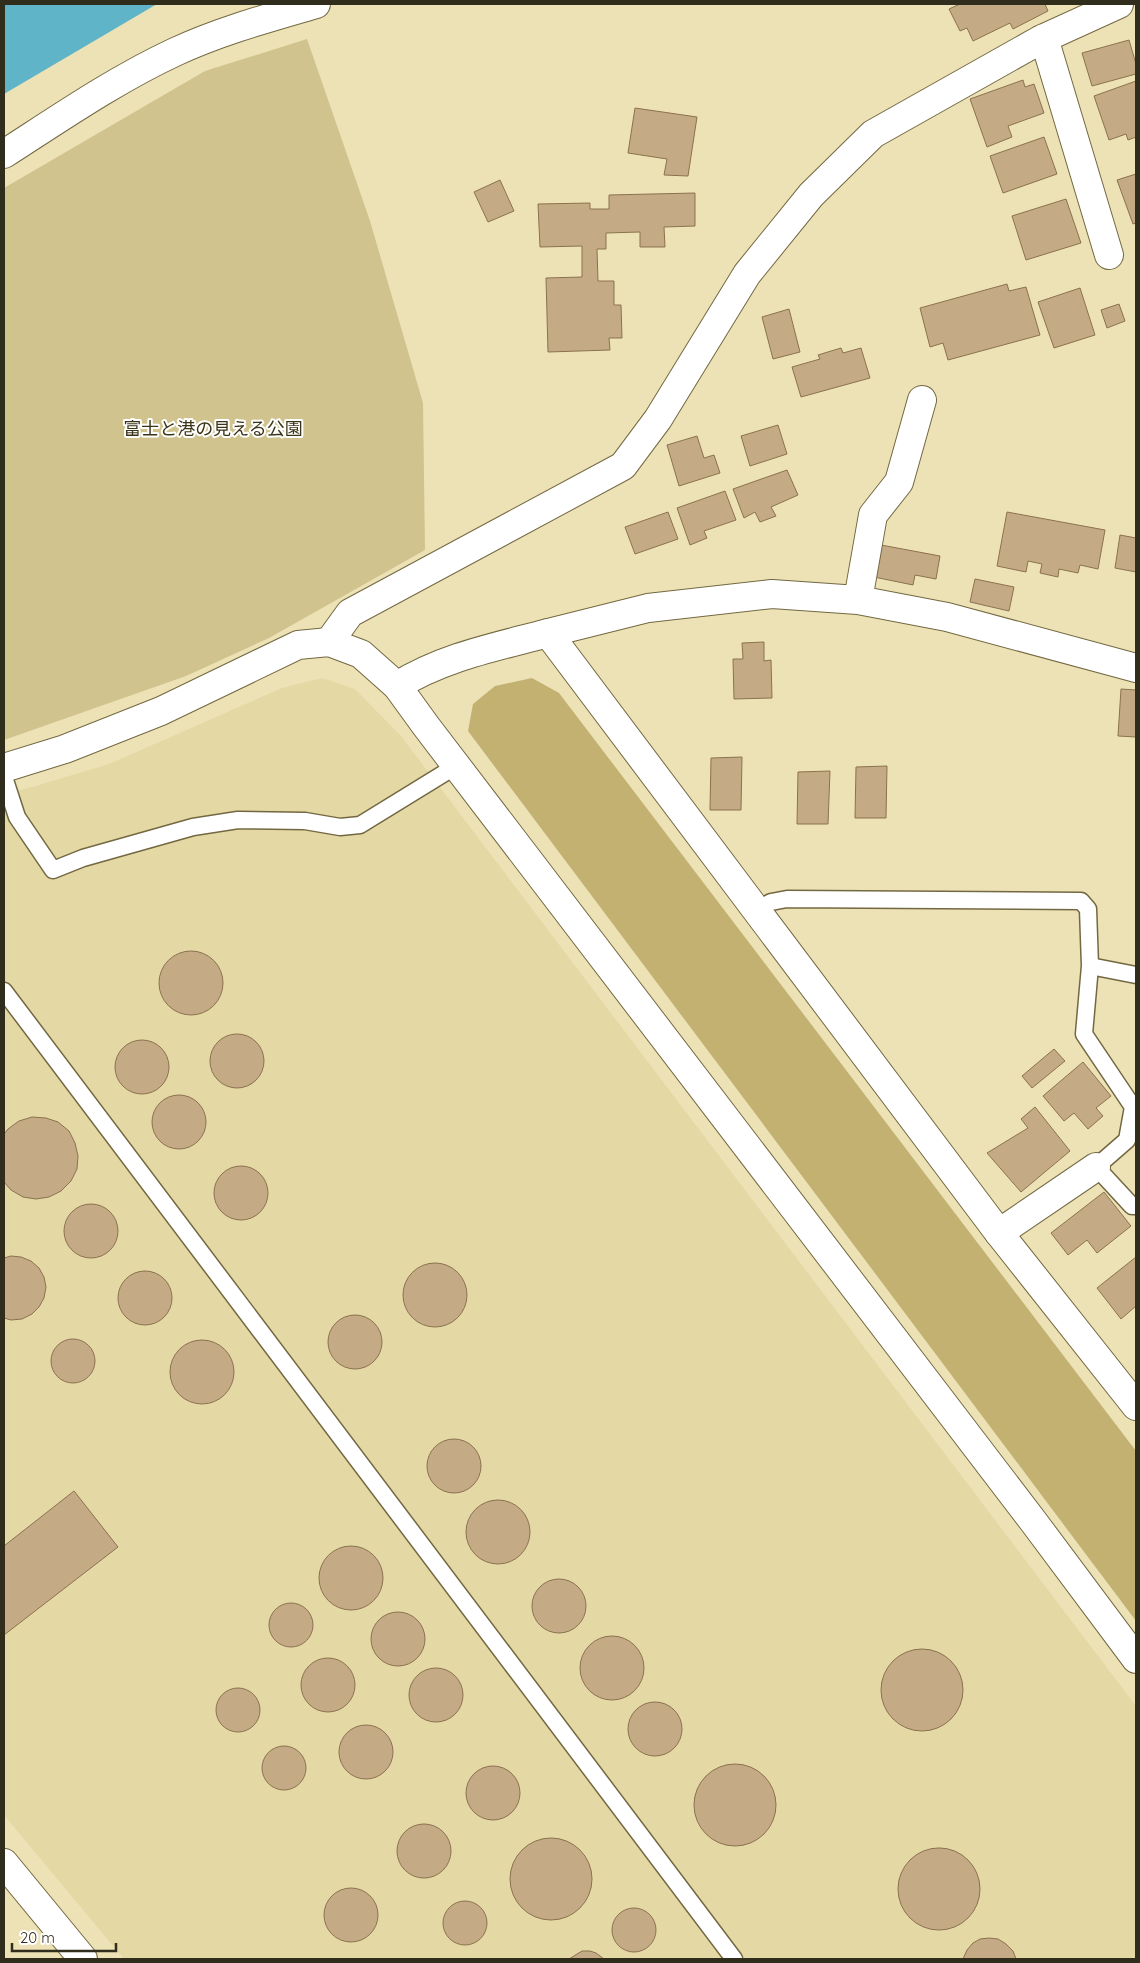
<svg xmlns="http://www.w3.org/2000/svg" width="1140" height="1963" font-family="Quicksand,'Noto Sans JP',sans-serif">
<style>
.built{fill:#e4d8a5}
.green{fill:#d0c38d}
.forest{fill:#c2b170}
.water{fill:#5fb4c8}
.building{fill:#c4aa85;stroke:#8b724f}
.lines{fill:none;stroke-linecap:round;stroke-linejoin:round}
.lane-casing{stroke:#736841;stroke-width:19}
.street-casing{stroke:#736841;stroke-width:30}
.secondary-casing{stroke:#736841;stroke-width:30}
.lane{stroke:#fff;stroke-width:16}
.street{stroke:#fff;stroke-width:28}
.secondary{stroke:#fff;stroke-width:28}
.labels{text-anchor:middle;stroke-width:4;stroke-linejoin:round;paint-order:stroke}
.park-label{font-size:18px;fill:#3b3416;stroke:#fff}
</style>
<rect width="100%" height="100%" fill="#ede2b6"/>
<path class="built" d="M 322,678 L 355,689 L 401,736 L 1136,1706 L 1136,1959 L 124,1959 L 4,1815 L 4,794 L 32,787 L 109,764 L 282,688 Z"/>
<path class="green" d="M 307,39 L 370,221 L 423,403 L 425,550 L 269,638 L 186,676 L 4,740 L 4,188 L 205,71 Z"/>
<path class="forest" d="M 532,678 L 559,693 L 1136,1451 L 1136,1621 L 468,731 L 473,704 L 495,686 Z"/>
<path class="water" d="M 4,4 L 157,4 L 4,94 Z"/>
<path class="building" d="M 960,4 L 1045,4 L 1048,11 L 1013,29 L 1010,23 L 973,41 L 967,28 L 960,31 L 949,9 Z
M 1129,40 L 1136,64 L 1136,74 L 1092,86 L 1082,53 Z
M 1023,80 L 1025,87 L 1034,84 L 1044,113 L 1008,126 L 1012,137 L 987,147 L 970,99 Z
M 1136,81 L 1136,137 L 1128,140 L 1126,134 L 1109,140 L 1094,96 Z
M 635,108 L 697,117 L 688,176 L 664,175 L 667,159 L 628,153 Z
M 1044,137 L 1057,174 L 1003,193 L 990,156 Z
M 1136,174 L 1136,223 L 1133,224 L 1117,180 Z
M 500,180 L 514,211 L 488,222 L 474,192 Z
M 695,193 L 695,226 L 664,227 L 665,247 L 640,247 L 640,232 L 606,233 L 606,249 L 597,249 L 598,281 L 614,281 L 614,305 L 621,305 L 622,338 L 609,338 L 610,350 L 548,352 L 546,278 L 582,277 L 582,246 L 540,247 L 538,204 L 590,203 L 590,209 L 609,209 L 609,195 Z
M 1066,199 L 1081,243 L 1026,260 L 1012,216 Z
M 1007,284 L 1009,291 L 1026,287 L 1040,335 L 948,360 L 943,343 L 930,347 L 920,308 Z
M 1080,288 L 1095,335 L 1054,348 L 1038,302 Z
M 1119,304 L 1125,321 L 1107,328 L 1101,310 Z
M 789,309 L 800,352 L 773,359 L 762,317 Z
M 841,348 L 843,353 L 861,348 L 870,378 L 801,397 L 792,367 L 820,359 L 818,355 Z
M 778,425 L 787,454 L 750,466 L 741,436 Z
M 697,436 L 704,458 L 714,455 L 720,473 L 679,486 L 667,445 Z
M 787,470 L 798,495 L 771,507 L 776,516 L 760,522 L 755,512 L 744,518 L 733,489 Z
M 725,491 L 736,520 L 704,531 L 707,538 L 690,545 L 677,508 Z
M 668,512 L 678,539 L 635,554 L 625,527 Z
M 1007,512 L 1105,530 L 1098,569 L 1080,565 L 1078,573 L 1059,569 L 1058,577 L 1040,573 L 1042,564 L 1028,561 L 1026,572 L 997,566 Z
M 1120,535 L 1136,538 L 1136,572 L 1115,568 Z
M 881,545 L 940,556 L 936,579 L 915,575 L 913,585 L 874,577 Z
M 975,579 L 1014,587 L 1009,611 L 970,602 Z
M 764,642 L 764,661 L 771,660 L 772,698 L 734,699 L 733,659 L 743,659 L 742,643 Z
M 1121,689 L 1136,690 L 1136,737 L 1118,736 Z
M 742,757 L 741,810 L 710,810 L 711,758 Z
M 887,766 L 886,818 L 855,818 L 856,767 Z
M 830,771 L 828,824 L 797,824 L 798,772 Z
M159 983a32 32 0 1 1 64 0a32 32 0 1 1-64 0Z
M210 1061a27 27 0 1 1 54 0a27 27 0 1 1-54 0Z
M115 1067a27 27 0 1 1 54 0a27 27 0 1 1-54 0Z
M 1054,1049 L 1065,1061 L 1032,1088 L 1022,1076 Z
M 1083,1062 L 1111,1096 L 1096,1108 L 1103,1116 L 1088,1129 L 1074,1113 L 1064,1121 L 1043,1096 Z
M152 1122a27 27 0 1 1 54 0a27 27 0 1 1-54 0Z
M 1035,1107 L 1070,1151 L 1021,1192 L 987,1153 L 1028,1128 L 1021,1119 Z
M 32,1117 L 46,1118 L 58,1122 L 69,1131 L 75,1143 L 78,1156 L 77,1169 L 71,1181 L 61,1191 L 49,1197 L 36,1199 L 23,1197 L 11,1190 L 4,1182 L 4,1134 L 8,1129 L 19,1121 Z
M214 1193a27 27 0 1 1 54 0a27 27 0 1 1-54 0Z
M 1104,1192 L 1131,1226 L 1097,1253 L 1087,1240 L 1068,1255 L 1051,1233 Z
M64 1231a27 27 0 1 1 54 0a27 27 0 1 1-54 0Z
M 11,1256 L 21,1257 L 31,1261 L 39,1268 L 44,1277 L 46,1287 L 44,1298 L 39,1307 L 32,1314 L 22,1319 L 11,1320 L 4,1318 L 4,1258 Z
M 1136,1257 L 1136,1306 L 1121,1319 L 1097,1288 Z
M403 1295a32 32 0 1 1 64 0a32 32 0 1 1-64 0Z
M118 1298a27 27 0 1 1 54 0a27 27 0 1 1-54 0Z
M328 1342a27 27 0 1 1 54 0a27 27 0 1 1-54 0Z
M51 1361a22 22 0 1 1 44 0a22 22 0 1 1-44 0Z
M170 1372a32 32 0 1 1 64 0a32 32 0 1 1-64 0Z
M427 1466a27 27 0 1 1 54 0a27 27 0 1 1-54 0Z
M 74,1491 L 118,1547 L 4,1635 L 4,1546 Z
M466 1532a32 32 0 1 1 64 0a32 32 0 1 1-64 0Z
M319 1578a32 32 0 1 1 64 0a32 32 0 1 1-64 0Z
M532 1606a27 27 0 1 1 54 0a27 27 0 1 1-54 0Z
M269 1625a22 22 0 1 1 44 0a22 22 0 1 1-44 0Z
M371 1639a27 27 0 1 1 54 0a27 27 0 1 1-54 0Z
M580 1668a32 32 0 1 1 64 0a32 32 0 1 1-64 0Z
M881 1690a41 41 0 1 1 82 0a41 41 0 1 1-82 0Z
M301 1685a27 27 0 1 1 54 0a27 27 0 1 1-54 0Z
M409 1695a27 27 0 1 1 54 0a27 27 0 1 1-54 0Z
M216 1710a22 22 0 1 1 44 0a22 22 0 1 1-44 0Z
M628 1729a27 27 0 1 1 54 0a27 27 0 1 1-54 0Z
M339 1752a27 27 0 1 1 54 0a27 27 0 1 1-54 0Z
M262 1768a22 22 0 1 1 44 0a22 22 0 1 1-44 0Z
M694 1805a41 41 0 1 1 82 0a41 41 0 1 1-82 0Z
M466 1793a27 27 0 1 1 54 0a27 27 0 1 1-54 0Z
M397 1851a27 27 0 1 1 54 0a27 27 0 1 1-54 0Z
M510 1879a41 41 0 1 1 82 0a41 41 0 1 1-82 0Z
M898 1889a41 41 0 1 1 82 0a41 41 0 1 1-82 0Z
M324 1915a27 27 0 1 1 54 0a27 27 0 1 1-54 0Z
M443 1923a22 22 0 1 1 44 0a22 22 0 1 1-44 0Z
M612 1930a22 22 0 1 1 44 0a22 22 0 1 1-44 0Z
M 989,1938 L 998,1939 L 1006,1944 L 1013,1951 L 1016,1959 L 963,1959 L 967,1950 L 973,1943 L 980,1939 Z
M 582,1951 L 590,1951 L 596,1953 L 604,1959 L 569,1959 Z"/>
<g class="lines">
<defs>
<path id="lane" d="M 4,777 L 17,817 L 53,870 L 83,858 L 193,827 L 238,820 L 305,821 L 340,827 L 360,825 L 456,766
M 756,911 L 771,902 L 787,899 L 1081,901 L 1088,909 L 1090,966 L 1136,975
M 1090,966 L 1084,1034 L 1133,1107 L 1127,1140 L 1096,1167 L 1132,1206 L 1136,1206
M 4,991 L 734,1959"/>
<path id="street" d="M 1044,38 L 1109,255
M 858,600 L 873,515 L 899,482 L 922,400
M 548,633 L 648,608 L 772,594 L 858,600 L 947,617 L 1136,668
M 329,642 L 350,613 L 623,466 L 658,419 L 747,274 L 811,195 L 873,134 L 1040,40 L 1119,4
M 397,686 L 426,726 L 1033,1521 L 1136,1659
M 999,1233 L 1096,1167"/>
<path id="secondary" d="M 4,154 C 60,118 115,80 175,52 C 220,31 268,18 316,4
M 4,768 L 65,749 L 161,711 L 298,645 L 329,642 L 361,654 L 397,686 C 443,657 496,647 548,633 L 999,1233 L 1136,1406
M 4,1863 L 83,1959"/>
</defs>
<use href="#lane" class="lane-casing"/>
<use href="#street" class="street-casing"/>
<use href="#secondary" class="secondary-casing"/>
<use href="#lane" class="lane"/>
<use href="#street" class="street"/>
<use href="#secondary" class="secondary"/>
</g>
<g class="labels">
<g class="park-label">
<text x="213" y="435">富士と港の見える公園</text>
</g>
</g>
<rect width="1140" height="1963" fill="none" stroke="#312d1c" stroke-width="10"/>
<path d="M12 1943v8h104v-8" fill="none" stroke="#312d1c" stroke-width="2.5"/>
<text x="20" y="1943" font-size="15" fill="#312d1c" stroke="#ffffff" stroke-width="4" paint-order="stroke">20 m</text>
</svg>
